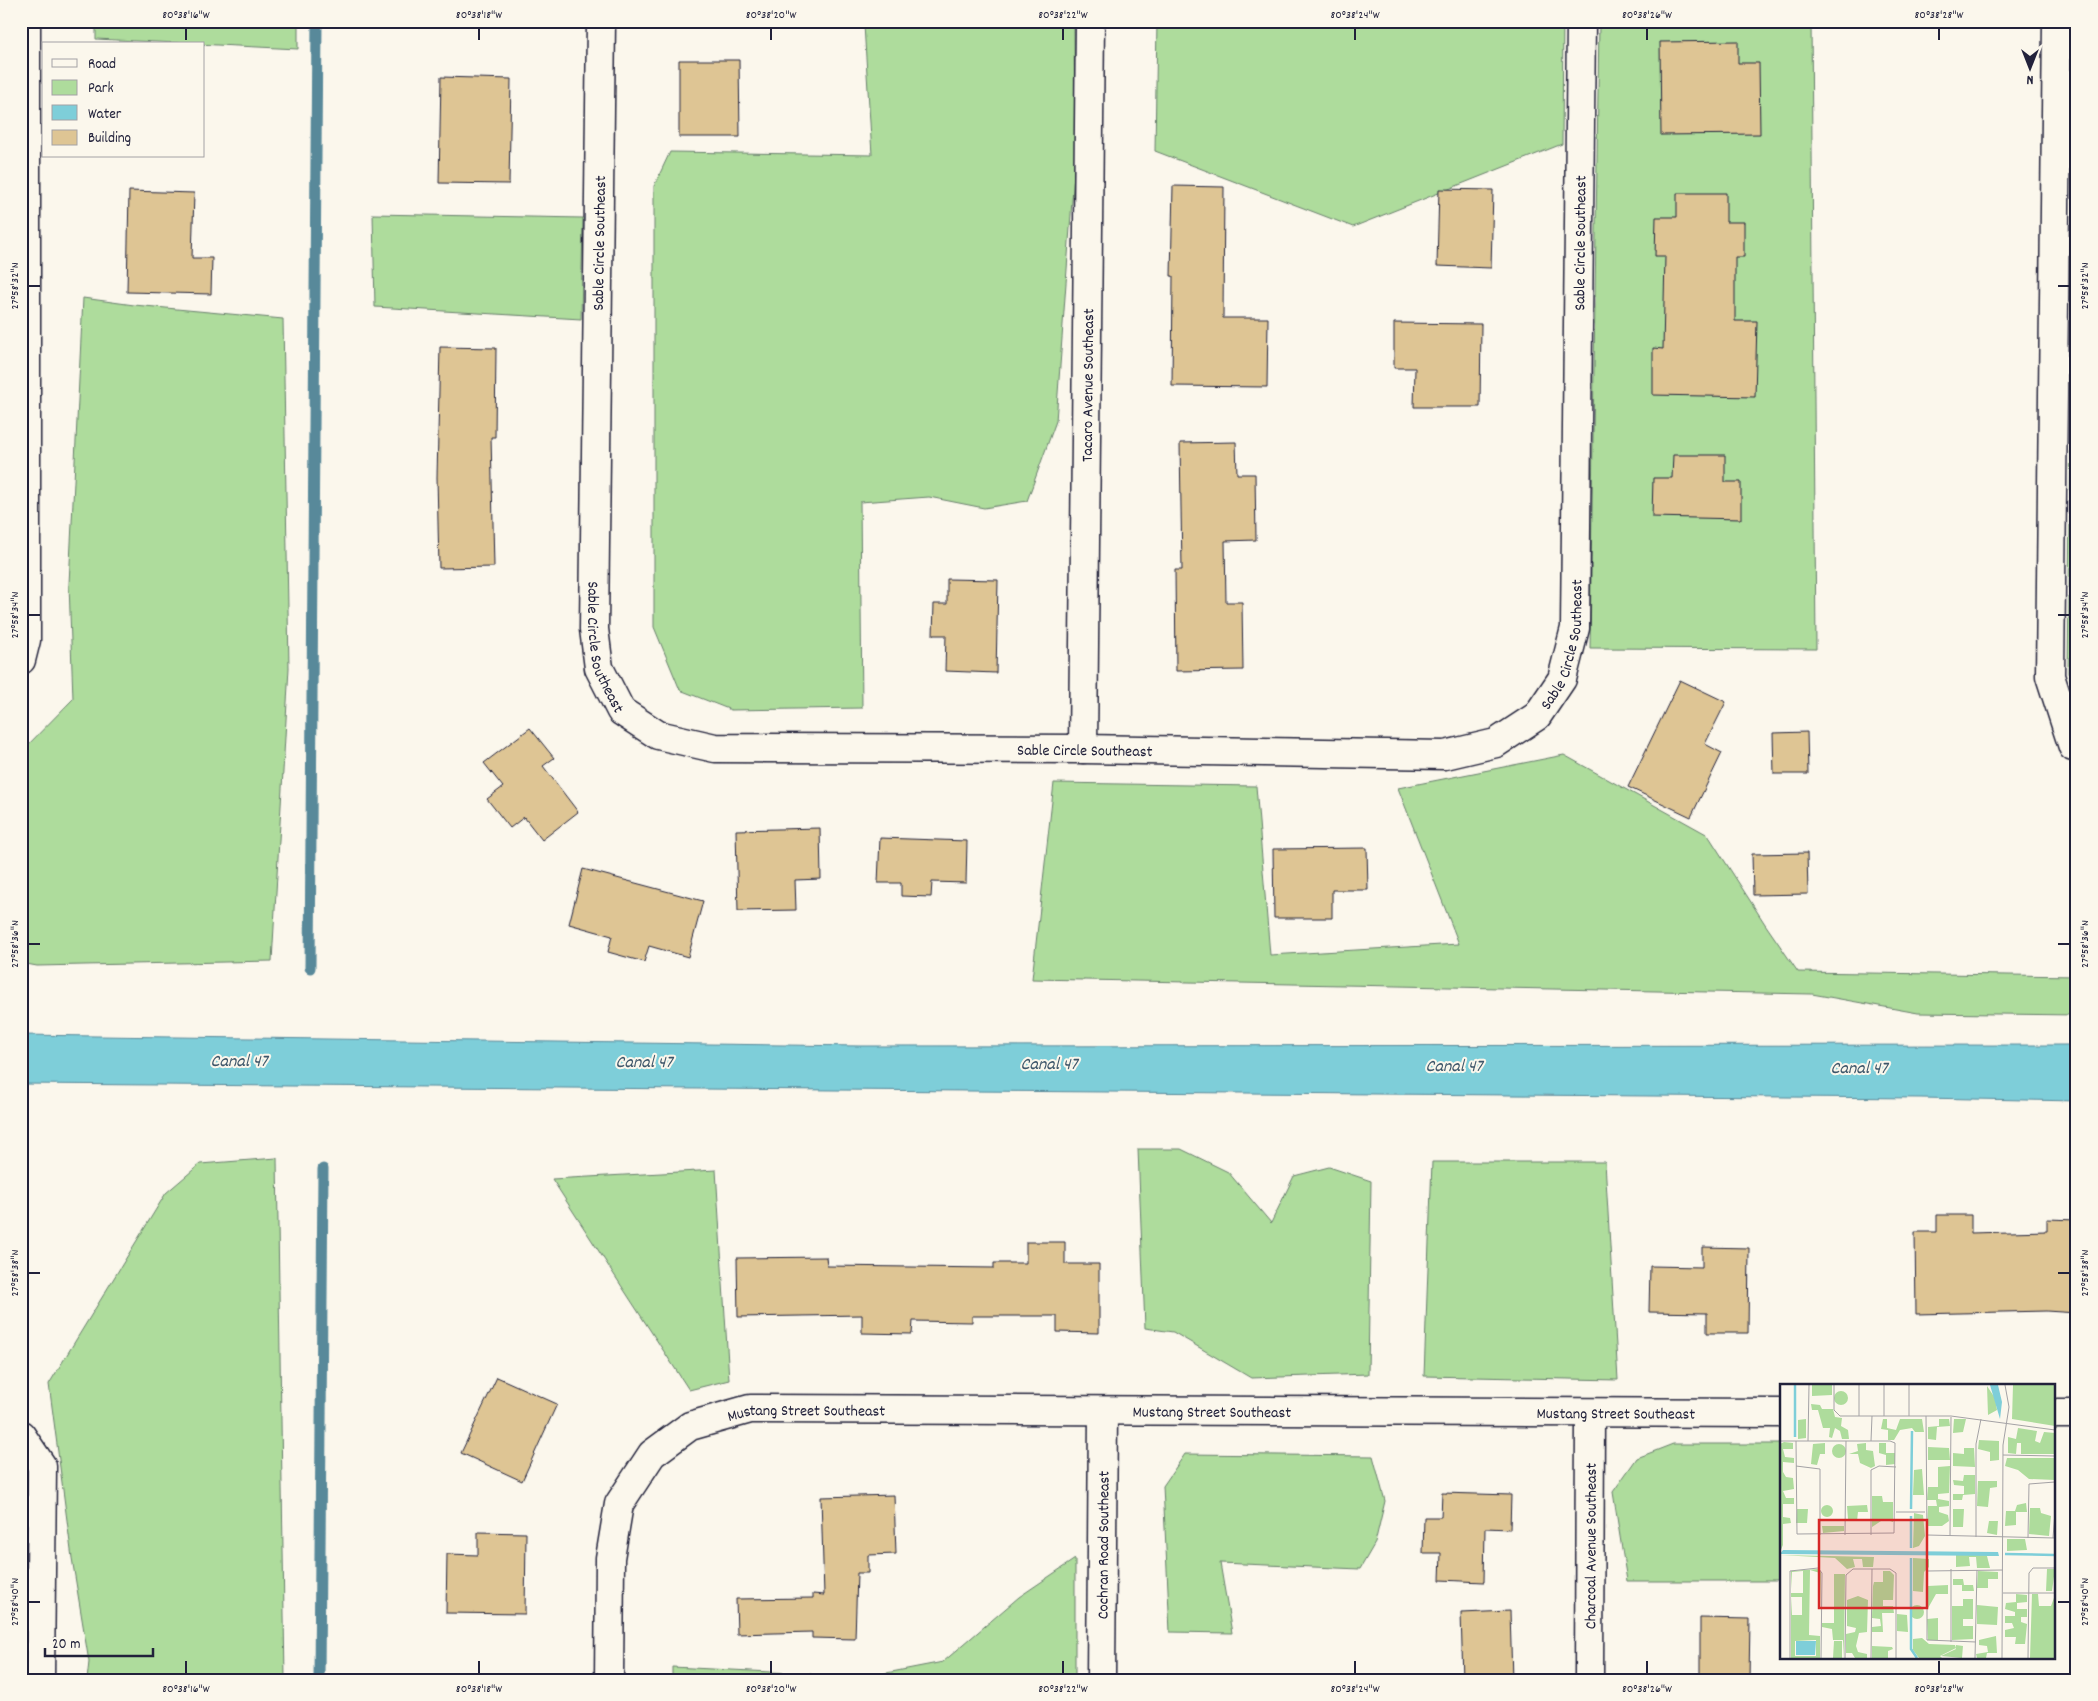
<svg xmlns="http://www.w3.org/2000/svg" width="2098" height="1701" font-family="Dekko,sans-serif">
<style>
.green{fill:#aedc9c;stroke:#687f6c}
.water{fill:#7eced9;stroke:#59899a}
.lines{fill:none;stroke-linecap:round;stroke-linejoin:round}
.stream{stroke:#59899a;stroke-width:11}
.building{fill:#dec594;stroke:#22223b}
.street-casing{stroke:#22223b;stroke-width:31}
.street{stroke:#fbf7ec;stroke-width:28}
.ticks{fill:none;stroke:#22223b;stroke-width:2}
.labels{text-anchor:middle;stroke-width:4;stroke-linejoin:round;paint-order:stroke}
.street-label{font-size:16px;fill:#22223b;stroke:#fbf7ec}
.water-label{font-size:18px;font-style:italic;fill:#3e566a;stroke:#fbf7ec}
.inset-river{fill:none;stroke:#7eced9;stroke-width:2.5}
.inset-road{fill:none;stroke:#a4a2a5;stroke-width:1}
.view{fill:#d62828;fill-opacity:0.15;stroke:#d62828;stroke-width:2.5}
.inset-edge{fill:none;stroke:#22223b;stroke-width:2.5}
.neatline{fill:none;stroke:#22223b;stroke-width:2}
.ticks-label{font-size:12px;text-anchor:middle;fill:#22223b}
</style>
<rect width="100%" height="100%" fill="#fbf7ec"/>
<filter id="ink" filterUnits="userSpaceOnUse"><feTurbulence type="fractalNoise" baseFrequency=".02" numOctaves="2"/><feDisplacementMap in="SourceGraphic" scale="10" xChannelSelector="R" yChannelSelector="G"/><feConvolveMatrix kernelMatrix="1 2 1 2 8 2 1 2 1" color-interpolation-filters="sRGB"/></filter>
<g filter="url(#ink)">
<path class="green" d="M 96,21 L 298,21 L 298,49 L 96,39 Z
M 662,21 L 1074,21 L 1075,159 L 1056,421 L 1027,501 L 984,508 L 929,497 L 860,502 L 862,708 L 731,710 L 680,690 L 654,627 L 654,186 L 670,152 L 872,155 L 864,25 L 662,24 Z
M 1157,21 L 1563,21 L 1562,144 L 1353,227 L 1155,151 Z
M 1599,21 L 1811,21 L 1816,649 L 1590,648 Z
M 2076,21 L 2077,21 L 2077,698 L 2068,673 Z
M 373,214 L 583,218 L 581,319 L 375,307 Z
M 83,298 L 134,305 L 283,319 L 289,668 L 272,961 L 37,966 L 21,963 L 21,752 L 73,699 L 69,584 Z
M 1564,755 L 1708,835 L 1765,924 L 1798,972 L 2077,976 L 2077,1015 L 1918,1013 L 1812,994 L 1032,979 L 1054,783 L 1256,786 L 1270,955 L 1459,944 L 1398,788 Z
M 1138,1149 L 1181,1149 L 1228,1172 L 1271,1223 L 1294,1176 L 1329,1167 L 1371,1181 L 1368,1374 L 1251,1378 L 1173,1332 L 1145,1328 Z
M 277,1158 L 285,1680 L 87,1680 L 89,1662 L 72,1558 L 49,1384 L 166,1193 L 200,1164 Z
M 1432,1162 L 1605,1162 L 1618,1380 L 1424,1376 Z
M 716,1170 L 729,1380 L 689,1390 L 552,1179 Z
M 1673,1444 L 1782,1444 L 1782,1581 L 1627,1581 L 1613,1492 L 1637,1458 Z
M 1185,1454 L 1373,1456 L 1385,1501 L 1375,1543 L 1360,1569 L 1220,1563 L 1232,1633 L 1170,1632 L 1163,1486 Z
M 1075,1559 L 1075,1680 L 874,1680 L 876,1675 L 943,1662 L 1019,1597 Z
M 672,1667 L 811,1674 L 815,1680 L 672,1680 Z"/>
<path class="water" d="M 21,1035 L 861,1046 L 2077,1045 L 2077,1101 L 1921,1098 L 21,1084 Z"/>
<g class="lines">
<path class="stream" d="M 310,968 L 317,21
M 319,1680 L 323,1169"/>
</g>
<path class="building" d="M 1738,41 L 1738,63 L 1759,63 L 1760,134 L 1661,135 L 1660,42 Z
M 679,60 L 739,60 L 740,137 L 679,137 Z
M 441,77 L 511,79 L 509,184 L 439,183 Z
M 1173,186 L 1224,187 L 1223,318 L 1268,318 L 1267,387 L 1172,386 L 1173,276 L 1171,276 Z
M 1439,189 L 1493,190 L 1491,268 L 1437,266 Z
M 129,191 L 194,193 L 192,258 L 212,258 L 211,294 L 127,292 Z
M 1677,193 L 1726,193 L 1726,222 L 1744,222 L 1744,257 L 1735,257 L 1735,321 L 1757,321 L 1755,397 L 1653,395 L 1653,348 L 1663,349 L 1665,256 L 1655,256 L 1656,217 L 1677,217 Z
M 1394,323 L 1481,324 L 1480,407 L 1414,407 L 1415,368 L 1394,368 Z
M 440,347 L 496,348 L 495,437 L 491,437 L 494,567 L 439,568 L 437,477 Z
M 1236,442 L 1237,474 L 1255,474 L 1256,540 L 1225,541 L 1226,602 L 1242,602 L 1243,670 L 1176,671 L 1175,570 L 1182,570 L 1180,443 Z
M 1673,455 L 1725,455 L 1725,482 L 1741,482 L 1741,519 L 1652,517 L 1653,478 L 1672,478 Z
M 947,579 L 998,580 L 996,673 L 945,671 L 946,635 L 933,635 L 934,604 L 947,604 Z
M 1680,680 L 1726,702 L 1705,744 L 1722,753 L 1691,817 L 1628,787 Z
M 530,728 L 554,758 L 543,766 L 578,812 L 542,840 L 524,817 L 510,828 L 487,799 L 503,787 L 484,763 Z
M 1807,732 L 1808,774 L 1774,774 L 1773,733 Z
M 820,828 L 821,879 L 795,880 L 796,910 L 738,911 L 736,830 Z
M 880,838 L 967,841 L 966,883 L 932,882 L 931,897 L 901,896 L 901,883 L 878,883 Z
M 1367,848 L 1368,890 L 1332,890 L 1332,918 L 1274,918 L 1273,849 Z
M 1807,853 L 1808,894 L 1753,895 L 1752,854 Z
M 583,869 L 703,901 L 688,957 L 649,946 L 644,962 L 608,952 L 612,936 L 569,924 Z
M 1937,1215 L 1971,1215 L 1971,1233 L 2047,1231 L 2047,1219 L 2077,1220 L 2077,1313 L 2046,1311 L 1916,1314 L 1915,1232 L 1937,1232 Z
M 1026,1242 L 1065,1242 L 1065,1264 L 1099,1264 L 1099,1333 L 1057,1332 L 1057,1316 L 972,1316 L 972,1322 L 913,1321 L 912,1334 L 862,1333 L 862,1315 L 738,1317 L 737,1258 L 826,1257 L 827,1266 L 994,1268 L 994,1263 L 1026,1263 Z
M 1702,1247 L 1749,1248 L 1748,1333 L 1707,1333 L 1707,1313 L 1649,1312 L 1650,1266 L 1702,1267 Z
M 497,1377 L 557,1404 L 522,1481 L 461,1453 Z
M 1442,1493 L 1511,1495 L 1510,1529 L 1485,1528 L 1484,1582 L 1440,1580 L 1441,1553 L 1423,1553 L 1424,1517 L 1441,1517 Z
M 894,1495 L 896,1554 L 868,1555 L 868,1573 L 857,1573 L 855,1639 L 812,1638 L 812,1632 L 737,1634 L 736,1599 L 813,1598 L 813,1594 L 824,1595 L 821,1497 Z
M 478,1532 L 526,1533 L 525,1614 L 446,1613 L 447,1554 L 478,1555 Z
M 1510,1611 L 1512,1680 L 1463,1680 L 1461,1613 Z
M 1700,1618 L 1750,1619 L 1749,1680 L 1700,1680 Z"/>
<g class="lines">
<defs>
<g id="street">
<path id="s1" d="M 601,21 L 594,629 L 599,668 L 621,711 L 658,735 L 715,748 L 1083,749 L 1445,755 L 1496,743 L 1537,716 L 1562,679 L 1575,628 L 1581,21"/>
<path d="M 2057,21 L 2050,676 L 2073,747 L 2077,748"/>
<path d="M 21,660 L 26,640 L 26,21"/>
<path id="s2" d="M 1083,749 L 1090,21"/>
<path d="M 2054,1414 L 2077,1414"/>
<path d="M 21,1435 L 42,1466 L 40,1680"/>
<path id="s3" d="M 609,1680 L 610,1558 L 619,1504 L 652,1454 L 690,1426 L 750,1409 L 1782,1413"/>
<path id="s4" d="M 1101,1680 L 1103,1411"/>
<path id="s5" d="M 1589,1680 L 1590,1413"/>
</g>
</defs>
<use href="#street" class="street-casing"/>
<use href="#street" class="street"/>
</g>
</g>
<path class="ticks" d="M 186,28 L 186,40M 479,28 L 479,40M 771,28 L 771,40M 1063,28 L 1063,40M 1355,28 L 1355,40M 1647,28 L 1647,40M 1939,28 L 1939,40M 28,286 L 40,286M 2058,286 L 2070,286M 28,615 L 40,615M 2058,615 L 2070,615M 28,944 L 40,944M 2058,944 L 2070,944M 28,1273 L 40,1273M 2058,1273 L 2070,1273M 28,1602 L 40,1602M 2058,1602 L 2070,1602M 186,1661 L 186,1674M 479,1661 L 479,1674M 771,1661 L 771,1674M 1063,1661 L 1063,1674M 1355,1661 L 1355,1674M 1647,1661 L 1647,1674M 1939,1661 L 1939,1674"/>
<g class="labels">
<g class="street-label">
<text transform="translate(598 243) rotate(-89)" y="6">Sable Circle Southeast</text>
<text dy="6" stroke="none"><textPath href="#s1" startOffset="2112">Sable Circle Southeast</textPath></text>
<text dy="6" stroke="none"><textPath href="#s2" startOffset="364">Tacaro Avenue Southeast</textPath></text>
<text dy="6" stroke="none"><textPath href="#s1" startOffset="628">Sable Circle Southeast</textPath></text>
<text dy="6" stroke="none"><textPath href="#s1" startOffset="1708">Sable Circle Southeast</textPath></text>
<text dy="6" stroke="none"><textPath href="#s1" startOffset="1168">Sable Circle Southeast</textPath></text>
<text dy="6" stroke="none"><textPath href="#s3" startOffset="808">Mustang Street Southeast</textPath></text>
<text dy="6" stroke="none"><textPath href="#s3" startOffset="402">Mustang Street Southeast</textPath></text>
<text dy="6" stroke="none"><textPath href="#s3" startOffset="1212">Mustang Street Southeast</textPath></text>
<text dy="6" stroke="none"><textPath href="#s4" startOffset="135">Cochran Road Southeast</textPath></text>
<text dy="6" stroke="none"><textPath href="#s5" startOffset="134">Charcoal Avenue Southeast</textPath></text>
</g>
<g class="water-label">
<text x="239" y="1066">Canal 47</text>
<text x="644" y="1067">Canal 47</text>
<text x="1049" y="1069">Canal 47</text>
<text x="1454" y="1071">Canal 47</text>
<text x="1859" y="1073">Canal 47</text>
</g>
</g>
<g transform="translate(1780 1384)">
<rect width="275" height="275" fill="#fbf7ec"/>
<path d="M 32,1 L 52,1 L 52,11 L 32,12 ZM 233,1 L 275,1 L 275,42 L 232,35 ZM 207,2 L 215,14 L 217,26 L 208,31 ZM54 14a7 7 0 1 1 14 0a7 7 0 1 1-14 0ZM 31,20 L 40,21 L 42,25 L 53,25 L 55,33 L 62,34 L 61,42 L 68,46 L 69,55 L 62,55 L 60,47 L 55,44 L 52,54 L 49,53 L 50,44 L 43,44 L 38,26 L 32,26 ZM 26,35 L 26,54 L 18,55 L 18,36 ZM 103,35 L 107,35 L 107,44 L 116,46 L 120,35 L 142,35 L 144,48 L 135,48 L 132,44 L 120,46 L 114,56 L 108,56 L 108,46 L 101,45 ZM 159,35 L 169,35 L 170,42 L 157,43 L 156,56 L 148,55 L 148,43 L 159,42 ZM 174,35 L 186,35 L 183,48 L 173,49 ZM 238,44 L 257,47 L 255,57 L 260,59 L 264,48 L 275,49 L 275,70 L 241,70 L 241,59 L 237,59 L 236,70 L 228,69 L 228,53 L 236,55 ZM 199,56 L 219,57 L 219,76 L 210,77 L 210,68 L 198,65 ZM 4,58 L 13,59 L 13,65 L 3,65 L 5,73 L 14,74 L 14,79 L 3,78 L 3,88 L 6,93 L 13,94 L 14,105 L 3,107 L 6,114 L 14,114 L 14,120 L 3,120 L 3,133 L 10,134 L 11,139 L 3,140 L 3,161 L 0,168 L 0,60 ZM 45,59 L 45,70 L 40,70 L 37,81 L 31,80 L 33,60 ZM 86,59 L 86,66 L 93,67 L 95,82 L 91,84 L 80,79 L 78,70 L 69,70 L 78,67 L 77,60 ZM 99,59 L 106,59 L 106,69 L 115,69 L 115,80 L 106,81 L 106,71 L 99,69 ZM52 67a7 7 0 1 1 14 0a7 7 0 1 1-14 0ZM 148,63 L 169,64 L 170,76 L 148,76 ZM 184,64 L 194,64 L 195,83 L 173,82 L 173,69 L 184,70 ZM 227,74 L 275,74 L 275,96 L 249,95 L 238,86 L 225,82 ZM 170,82 L 169,109 L 158,110 L 158,115 L 169,117 L 169,122 L 159,123 L 159,128 L 168,131 L 169,137 L 162,142 L 147,142 L 148,122 L 157,122 L 156,116 L 147,116 L 148,103 L 158,103 L 158,83 ZM 142,85 L 144,111 L 133,111 L 134,86 ZM 184,91 L 195,91 L 195,110 L 183,111 L 182,116 L 173,116 L 173,110 L 184,110 L 184,102 L 174,101 L 173,96 L 183,97 ZM 198,97 L 217,97 L 217,103 L 210,104 L 208,123 L 197,122 ZM 92,112 L 102,112 L 103,118 L 113,118 L 113,138 L 104,135 L 92,143 ZM 246,119 L 247,128 L 236,128 L 236,141 L 225,142 L 226,127 L 235,127 L 237,121 ZM41 127a6 6 0 1 1 12 0a6 6 0 1 1-12 0ZM 87,121 L 88,128 L 78,128 L 77,137 L 68,135 L 67,122 ZM 250,124 L 260,124 L 261,129 L 271,132 L 269,152 L 249,150 ZM 17,125 L 28,125 L 27,139 L 16,139 ZM 173,125 L 184,125 L 183,143 L 173,143 ZM 134,129 L 143,131 L 145,152 L 139,162 L 133,164 ZM 209,137 L 218,137 L 217,151 L 207,149 ZM 42,142 L 64,142 L 64,147 L 43,149 ZM 227,155 L 245,155 L 247,166 L 227,167 ZM 176,170 L 217,170 L 217,172 L 207,172 L 210,184 L 197,184 L 196,173 L 189,173 L 190,182 L 176,183 ZM 0,171 L 49,172 L 94,173 L 93,183 L 83,183 L 82,175 L 73,175 L 75,183 L 67,185 L 55,174 ZM 133,174 L 149,175 L 149,183 L 144,188 L 143,208 L 133,207 ZM 38,185 L 40,186 L 41,189 L 40,230 L 40,189 L 30,186 L 29,251 L 40,252 L 40,274 L 11,274 L 11,209 L 23,209 L 23,187 L 12,188 L 11,205 L 11,187 ZM 11,213 L 22,213 L 22,231 L 12,231 ZM 36,256 L 36,272 L 15,272 L 15,257 ZM 267,185 L 275,185 L 272,207 L 266,207 ZM 103,187 L 110,187 L 114,191 L 113,216 L 103,216 L 103,222 L 113,222 L 114,229 L 102,229 L 103,248 L 92,248 L 92,243 L 101,242 L 100,235 L 92,234 L 93,202 L 94,198 L 103,198 ZM 198,187 L 218,188 L 218,195 L 208,195 L 208,204 L 197,204 ZM 54,190 L 65,190 L 64,274 L 63,256 L 53,256 L 52,245 L 42,243 L 42,239 L 54,239 ZM 173,195 L 183,195 L 184,201 L 193,201 L 194,207 L 182,207 L 182,201 L 173,201 ZM 168,201 L 168,210 L 156,210 L 147,226 L 148,202 ZM 236,210 L 247,211 L 247,218 L 237,219 L 237,225 L 247,225 L 247,233 L 241,233 L 241,238 L 247,240 L 245,260 L 235,260 L 236,253 L 225,253 L 225,246 L 234,244 L 232,239 L 225,239 L 225,232 L 235,232 L 235,228 L 225,225 L 226,219 L 236,218 ZM 252,210 L 258,210 L 259,222 L 271,222 L 275,211 L 275,274 L 250,274 ZM 78,212 L 88,216 L 87,248 L 79,249 L 76,262 L 78,268 L 87,270 L 87,274 L 75,274 L 72,269 L 66,269 L 66,250 L 75,248 L 76,244 L 67,242 L 67,216 ZM 183,215 L 193,215 L 193,235 L 183,235 L 183,242 L 193,242 L 193,255 L 172,256 L 172,222 L 183,222 ZM 197,221 L 218,223 L 217,241 L 197,240 ZM130 228a7 7 0 1 1 14 0a7 7 0 1 1-14 0ZM 117,230 L 127,231 L 128,248 L 117,247 ZM 158,234 L 158,256 L 148,256 L 147,235 ZM 216,252 L 217,269 L 207,269 L 206,274 L 197,274 L 196,270 L 208,268 L 207,262 L 199,261 L 199,256 ZM 142,254 L 149,260 L 175,261 L 176,264 L 160,272 L 162,274 L 139,274 L 133,266 L 133,255 ZM 54,257 L 62,257 L 62,274 L 53,274 ZM 176,261 L 183,262 L 182,274 L 161,272 L 176,265 ZM 92,262 L 112,263 L 113,265 L 108,267 L 108,274 L 92,274 Z" fill="#aedc9c" fill-rule="evenodd"/>
<path d="M 210,1 L 218,1 L 222,18 L 220,35 ZM 3,166 L 218,168 L 219,172 L 0,170 ZM 16,257 L 36,257 L 35,271 L 16,271 Z" fill="#7eced9"/>
<path class="inset-river" d="M 15,53 L 15,1M 131,125 L 132,47M 131,164 L 131,132M 225,170 L 275,171M 131,174 L 131,265 L 137,274"/>
<path class="inset-road" d="M 54,1 L 54,26 L 60,32 L 171,32 L 275,46M 79,32 L 79,1M 104,32 L 104,1M 129,32 L 129,1M 146,32 L 147,151 L 275,154M 0,57 L 110,57 L 115,59 L 114,149 L 17,150 L 16,57M 28,57 L 29,1M 91,57 L 92,32M 223,71 L 275,72M 16,82 L 40,85 L 40,151M 116,128 L 145,128M 65,151 L 66,57M 91,151 L 91,86 L 99,82 L 116,83M 170,152 L 171,33M 196,153 L 196,60 L 201,35M 248,154 L 249,100 L 275,98M 273,154 L 275,128M 223,209 L 275,209M 171,258 L 171,185M 196,258 L 147,256 L 147,187 L 223,186M 10,274 L 10,187 L 38,184 L 42,189 L 41,274M 65,274 L 66,191 L 73,185 L 110,185 L 116,189 L 116,274M 91,274 L 92,185M 195,274 L 197,186M 222,274 L 223,61 L 229,23 L 225,1M 248,274 L 249,189 L 253,184 L 275,184"/>
<path class="view" d="M 39,136 L 147,136 L 147,224 L 39,224 Z"/>
<rect width="275" height="275" class="inset-edge"/>
</g>
<rect width="2098" height="1701" fill="none" stroke="#fbf7ec" stroke-width="55"/>
<rect x="42" y="42" width="162" height="115" fill="#fbf7ec" stroke="#a4a2a5"/>
<rect x="52" y="59" width="25" height="8" fill="#fbf7ec" stroke="#a4a2a5"/>
<text x="88" y="68" font-size="15" fill="#22223b">Road</text>
<rect x="52" y="80" width="25" height="15" fill="#aedc9c" stroke="#a4a2a5"/>
<text x="88" y="92" font-size="15" fill="#22223b">Park</text>
<rect x="52" y="105" width="25" height="15" fill="#7eced9" stroke="#a4a2a5"/>
<text x="88" y="118" font-size="15" fill="#22223b">Water</text>
<rect x="52" y="130" width="25" height="15" fill="#dec594" stroke="#a4a2a5"/>
<text x="88" y="142" font-size="15" fill="#22223b">Building</text>
<g transform="translate(2030 68) rotate(180)" stroke="#fbf7ec" stroke-width="4" paint-order="stroke">
<path d="M0-4L9 19L0 12L-9 19Z" fill="#22223b"/>
<text y="-8" font-size="14" font-weight="bold" text-anchor="middle" fill="#22223b">N</text>
</g>
<path d="M45 1648v8h108v-8" fill="none" stroke="#22223b" stroke-width="2.5"/>
<text x="52" y="1648" font-size="15" fill="#22223b" stroke="#fbf7ec" stroke-width="4" paint-order="stroke">20 m</text>
<rect x="28" y="28" width="2042" height="1646" class="neatline"/>
<g class="ticks-label">
<text x="186" y="18">80°38'16"W</text>
<text x="479" y="18">80°38'18"W</text>
<text x="771" y="18">80°38'20"W</text>
<text x="1063" y="18">80°38'22"W</text>
<text x="1355" y="18">80°38'24"W</text>
<text x="1647" y="18">80°38'26"W</text>
<text x="1939" y="18">80°38'28"W</text>
<text transform="translate(2084 286) rotate(-90)" y="4">27°58'32"N</text>
<text transform="translate(14 286) rotate(-90)" y="4">27°58'32"N</text>
<text transform="translate(2084 615) rotate(-90)" y="4">27°58'34"N</text>
<text transform="translate(14 615) rotate(-90)" y="4">27°58'34"N</text>
<text transform="translate(2084 944) rotate(-90)" y="4">27°58'36"N</text>
<text transform="translate(14 944) rotate(-90)" y="4">27°58'36"N</text>
<text transform="translate(2084 1273) rotate(-90)" y="4">27°58'38"N</text>
<text transform="translate(14 1273) rotate(-90)" y="4">27°58'38"N</text>
<text transform="translate(2084 1602) rotate(-90)" y="4">27°58'40"N</text>
<text transform="translate(14 1602) rotate(-90)" y="4">27°58'40"N</text>
<text x="186" y="1692">80°38'16"W</text>
<text x="479" y="1692">80°38'18"W</text>
<text x="771" y="1692">80°38'20"W</text>
<text x="1063" y="1692">80°38'22"W</text>
<text x="1355" y="1692">80°38'24"W</text>
<text x="1647" y="1692">80°38'26"W</text>
<text x="1939" y="1692">80°38'28"W</text>
</g>
</svg>
